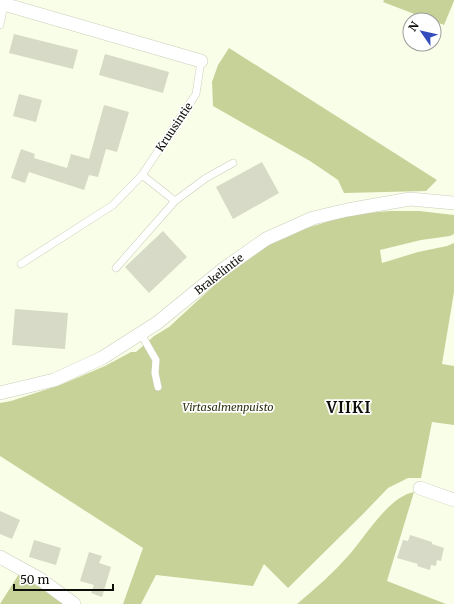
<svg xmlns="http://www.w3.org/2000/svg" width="454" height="604" font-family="Merriweather,serif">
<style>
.green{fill:#c7d299}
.building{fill:#d6dac6}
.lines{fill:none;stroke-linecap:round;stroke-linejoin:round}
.lane-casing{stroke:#caceba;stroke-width:8}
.street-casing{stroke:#caceba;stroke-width:14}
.lane{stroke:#fff;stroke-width:7}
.street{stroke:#fff;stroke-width:13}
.labels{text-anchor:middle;stroke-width:3.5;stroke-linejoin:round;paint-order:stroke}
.street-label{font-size:11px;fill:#0e0f09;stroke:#fff}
.park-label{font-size:11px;font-style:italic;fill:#2d3310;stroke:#fff}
.district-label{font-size:15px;font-weight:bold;letter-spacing:1px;fill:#0e0f09;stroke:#fff}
</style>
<rect width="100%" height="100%" fill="#f9fee9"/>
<path class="green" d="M 384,0 L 454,0 L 454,1 L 444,25 L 434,21 L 434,20 L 430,20 L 383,2 Z
M 229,48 L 437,180 L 426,191 L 344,193 L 338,180 L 310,161 L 213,106 L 212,82 L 218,65 Z
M 390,211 L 419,211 L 454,215 L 454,234 L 450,236 L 421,240 L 380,250 L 382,263 L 418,252 L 447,246 L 454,243 L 454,292 L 442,364 L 454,366 L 454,425 L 432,422 L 421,478 L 408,478 L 388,488 L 364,513 L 288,588 L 264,564 L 253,586 L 156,575 L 141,604 L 123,604 L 143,548 L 0,456 L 0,403 L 11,401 L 60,385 L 105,366 L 131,352 L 136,352 L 154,336 L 169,327 L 220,280 L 250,256 L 278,240 L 300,230 L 353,214 Z
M 414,492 L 387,581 L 446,604 L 297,604 C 315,589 333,573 349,555 C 366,536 388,497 414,492 Z
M 19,574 L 65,604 L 0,604 Z"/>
<path class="building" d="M 14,34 L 78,50 L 73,69 L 9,53 Z
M 105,54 L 169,72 L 163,93 L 99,75 Z
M 19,94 L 42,100 L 36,122 L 13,116 Z
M 104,105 L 129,112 L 117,152 L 106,149 L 98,177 L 89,175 L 84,190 L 29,172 L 25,183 L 11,178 L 21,149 L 35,154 L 34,158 L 67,168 L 71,154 L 89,159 Z
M 262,162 L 279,193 L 233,219 L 216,187 Z
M 163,231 L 187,257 L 149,293 L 125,267 Z
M 15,309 L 68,313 L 65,349 L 12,345 Z
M 0,511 L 20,520 L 12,539 L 0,534 Z
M 410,535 L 432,542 L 432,544 L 444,548 L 441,561 L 437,560 L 436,566 L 431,565 L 430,570 L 417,566 L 418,564 L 397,558 L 403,540 L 408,541 Z
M 34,540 L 61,548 L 56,565 L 29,557 Z
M 89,552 L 102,556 L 99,563 L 111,567 L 102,597 L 91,593 L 94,585 L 80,581 Z"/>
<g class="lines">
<defs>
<path id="lane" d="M 0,25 L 4,4
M 142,175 L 175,201
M 21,264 L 113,205 L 142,175 L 196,94 L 201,61
M 116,268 L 175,201 L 206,178 L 233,163
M 141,334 L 156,360 L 155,373 L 158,387"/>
<path id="street" d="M 0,3 L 201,61
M 0,393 L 54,380 L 102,358 L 157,323 L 222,270 L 266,239 L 313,218 L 347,210 L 410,199 L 454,203
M 420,488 L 454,500
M 0,557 L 40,579 L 74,604"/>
</defs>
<use href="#lane" class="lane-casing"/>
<use href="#street" class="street-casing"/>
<use href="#lane" class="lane"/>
<use href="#street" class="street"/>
</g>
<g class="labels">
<g class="street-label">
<text transform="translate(174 127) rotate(-56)" y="4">Kruusintie</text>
<text transform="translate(219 274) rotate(-38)" y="4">Brakelintie</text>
</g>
<g class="park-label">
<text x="228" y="411">Virtasalmenpuisto</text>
</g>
<g class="district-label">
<text x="349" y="413">VIIKI</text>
</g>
</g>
<g transform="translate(422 32) rotate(304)"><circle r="19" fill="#ffffff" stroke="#9f9f9d"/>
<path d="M0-3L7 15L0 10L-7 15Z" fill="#344bbd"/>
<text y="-6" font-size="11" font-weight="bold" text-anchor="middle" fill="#0e0f09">N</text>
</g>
<path d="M14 584v6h99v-6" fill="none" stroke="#0e0f09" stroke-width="2"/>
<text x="20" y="584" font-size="12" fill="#0e0f09" stroke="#ffffff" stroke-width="3" paint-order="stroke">50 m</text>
</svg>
